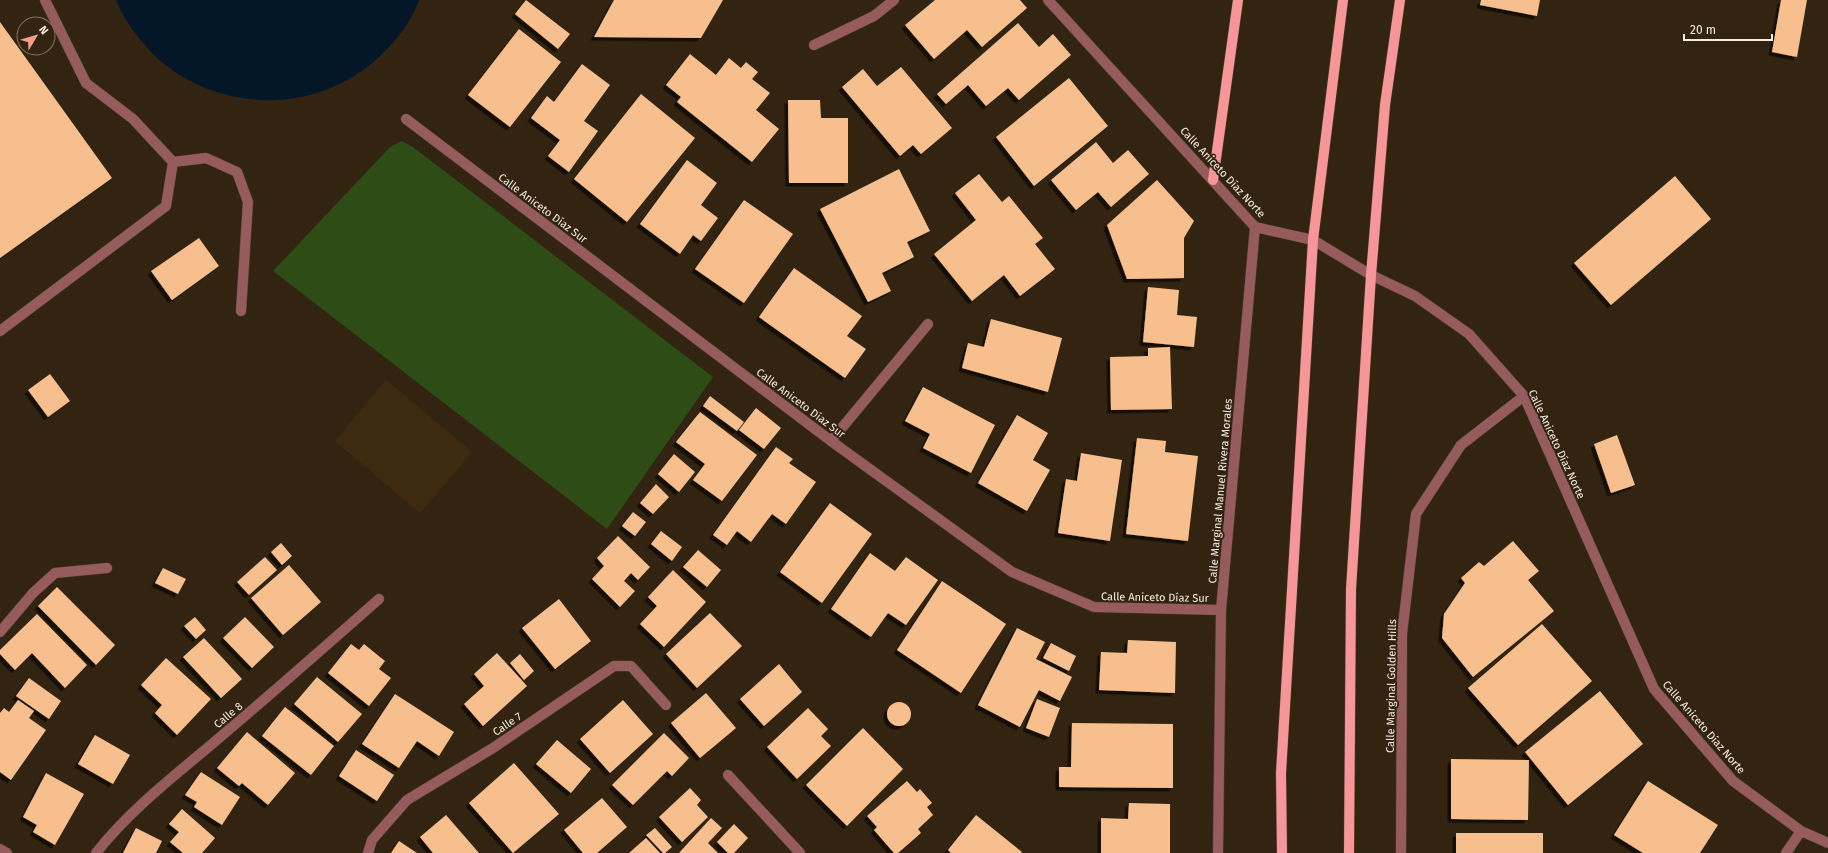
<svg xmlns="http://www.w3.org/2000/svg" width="1828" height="853" font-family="'Fira Sans',sans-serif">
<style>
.built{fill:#3d2a11}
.green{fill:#2d4c16}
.water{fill:#031729}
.building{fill:#f6bf8d;filter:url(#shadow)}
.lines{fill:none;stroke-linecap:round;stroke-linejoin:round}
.minor-casing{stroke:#4d402e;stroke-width:11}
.major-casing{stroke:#4d402e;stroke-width:11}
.minor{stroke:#965b5c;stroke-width:10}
.major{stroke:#f79698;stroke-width:10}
.labels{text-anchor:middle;stroke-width:4;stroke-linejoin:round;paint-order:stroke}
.street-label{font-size:11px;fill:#f6ece0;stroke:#322411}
</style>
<defs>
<filter id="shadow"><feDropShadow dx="-3.5" dy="3.5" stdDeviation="0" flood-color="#0009"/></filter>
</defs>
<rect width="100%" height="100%" fill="#322411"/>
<path class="built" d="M 386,380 L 472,452 L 420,513 L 335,441 Z"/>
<path class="green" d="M 402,141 L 413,147 L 713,377 L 607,529 L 273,271 L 390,147 Z"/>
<path class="water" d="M 116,0 L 419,0 C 411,22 396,41 379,57 C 317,115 219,114 156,57 C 140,41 124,21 116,0 Z"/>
<path class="building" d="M 526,0 L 570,34 L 558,49 L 515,14 Z
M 614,0 L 723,0 L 701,38 L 594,37 Z
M 935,0 L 1020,0 L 1027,8 L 982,47 L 967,30 L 934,59 L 905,25 Z
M 1481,0 L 1540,0 L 1537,16 L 1480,5 Z
M 1781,0 L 1807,0 L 1797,57 L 1772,52 Z
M 0,22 L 112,178 L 0,258 Z
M 1018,23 L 1039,47 L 1053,34 L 1071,55 L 1019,100 L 1008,88 L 986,106 L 968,85 L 946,104 L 937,94 Z
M 519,29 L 561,62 L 510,127 L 468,95 Z
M 690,54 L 716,75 L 729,58 L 741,68 L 746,62 L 758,72 L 752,79 L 770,93 L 756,110 L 779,129 L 752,162 L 677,102 L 681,97 L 666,85 Z
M 582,64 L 610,85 L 584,121 L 598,131 L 569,172 L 548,156 L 560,140 L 531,118 L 547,96 L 554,102 Z
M 901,67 L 952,128 L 921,154 L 913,145 L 900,156 L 842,87 L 863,69 L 877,86 Z
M 1069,78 L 1108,126 L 1034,186 L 996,137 Z
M 641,94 L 695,138 L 627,222 L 574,179 Z
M 788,100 L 820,100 L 821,118 L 848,118 L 848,183 L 789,183 Z
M 1096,142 L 1113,163 L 1128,150 L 1149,174 L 1111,207 L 1098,192 L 1076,210 L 1051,180 Z
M 687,160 L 717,183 L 701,205 L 718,218 L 701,241 L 693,235 L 680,254 L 640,224 Z
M 899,169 L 930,231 L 907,242 L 914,257 L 882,273 L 891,291 L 868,302 L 820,209 Z
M 979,174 L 1002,202 L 1009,196 L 1043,238 L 1035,244 L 1055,269 L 1020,296 L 1004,275 L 972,301 L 934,254 L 976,220 L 955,193 Z
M 1675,176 L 1711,219 L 1611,305 L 1574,263 Z
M 1157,180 L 1194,221 L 1184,238 L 1184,278 L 1127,279 L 1107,225 Z
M 744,200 L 793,234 L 744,303 L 695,269 Z
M 199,238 L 219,266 L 172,300 L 151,271 Z
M 794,268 L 862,316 L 847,336 L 866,349 L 845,378 L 759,317 Z
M 1148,287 L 1179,290 L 1177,315 L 1197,317 L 1194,347 L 1143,342 Z
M 991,319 L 1062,338 L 1048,392 L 962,368 L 968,343 L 984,347 Z
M 1170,347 L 1172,409 L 1111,410 L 1110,357 L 1148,356 L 1148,348 Z
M 50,374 L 70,401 L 48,417 L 28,390 Z
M 923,387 L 995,425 L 971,473 L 923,448 L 930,434 L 905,421 Z
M 710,396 L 744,422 L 737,431 L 703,406 Z
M 756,408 L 781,428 L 764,449 L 739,430 Z
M 700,412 L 757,455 L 722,501 L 693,480 L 705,464 L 676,442 Z
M 1017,415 L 1048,433 L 1033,460 L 1050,470 L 1027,511 L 978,483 Z
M 1617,435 L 1635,485 L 1611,493 L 1594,444 Z
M 1137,438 L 1166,441 L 1165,452 L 1198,456 L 1188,541 L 1126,534 Z
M 776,447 L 793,459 L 789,463 L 816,482 L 786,524 L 772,514 L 751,542 L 737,531 L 727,545 L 713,535 Z
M 1081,453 L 1122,460 L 1110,541 L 1058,533 L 1066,479 L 1077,481 Z
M 674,454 L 695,472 L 679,492 L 658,474 Z
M 656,484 L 669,497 L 653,514 L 640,503 Z
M 830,503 L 872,534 L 822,603 L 780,572 Z
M 633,512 L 646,522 L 635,536 L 622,526 Z
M 661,531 L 682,547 L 672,561 L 651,544 Z
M 618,536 L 650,567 L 638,580 L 631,573 L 624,581 L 635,591 L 620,607 L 592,579 L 604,566 L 597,558 Z
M 1513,541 L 1539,571 L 1528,580 L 1554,611 L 1473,677 L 1442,638 L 1444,614 L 1465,583 L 1461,578 L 1479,562 L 1484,566 Z
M 281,543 L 292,556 L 282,565 L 271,552 Z
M 698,550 L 721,570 L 707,587 L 683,567 Z
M 870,553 L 895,571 L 906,557 L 938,580 L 906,625 L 888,613 L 871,637 L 831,609 Z
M 265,557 L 277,570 L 249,595 L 237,582 Z
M 289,565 L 321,602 L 283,635 L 251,598 Z
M 163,568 L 186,579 L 178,594 L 155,583 Z
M 673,570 L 706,602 L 664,647 L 640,624 L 657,606 L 648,597 Z
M 942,581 L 1006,624 L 961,693 L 897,650 Z
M 57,587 L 115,645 L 96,665 L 38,606 Z
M 559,599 L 591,641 L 555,669 L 522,628 Z
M 710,613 L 742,646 L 697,688 L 666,654 Z
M 37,614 L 87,665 L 65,688 L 32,653 L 15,670 L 0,654 L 0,650 Z
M 195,617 L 206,630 L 196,639 L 184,626 Z
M 245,617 L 274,647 L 252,668 L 223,638 Z
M 1542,624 L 1592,681 L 1518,745 L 1468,688 Z
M 1017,628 L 1045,642 L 1036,659 L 1072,677 L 1060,701 L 1039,690 L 1020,727 L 978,705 Z
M 204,638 L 242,679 L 221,698 L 183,657 Z
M 1128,640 L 1176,642 L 1175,693 L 1099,690 L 1101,652 L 1127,653 Z
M 1051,643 L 1076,656 L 1069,671 L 1043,658 Z
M 351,644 L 359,650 L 364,644 L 385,661 L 379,669 L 391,678 L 369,706 L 328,673 Z
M 497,653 L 527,686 L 483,726 L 464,704 L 484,686 L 474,674 Z
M 520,654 L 534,671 L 524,680 L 510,663 Z
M 166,658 L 211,699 L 177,735 L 155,713 L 162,705 L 141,685 Z
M 779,664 L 802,692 L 764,726 L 740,699 Z
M 317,677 L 362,714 L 338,742 L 294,704 Z
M 29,678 L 61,701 L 49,719 L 16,696 Z
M 1600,691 L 1643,744 L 1568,805 L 1525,752 Z
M 706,693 L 736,728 L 700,758 L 671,723 Z
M 395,694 L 454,732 L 439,756 L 417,741 L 399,768 L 362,744 Z
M 1037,699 L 1060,708 L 1049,737 L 1026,728 Z
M 18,700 L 34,711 L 29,718 L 46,730 L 11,780 L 0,772 L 0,713 L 4,708 L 9,712 Z
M 623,700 L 653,734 L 610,773 L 580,739 Z
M887 714a12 12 0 1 1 24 0a12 12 0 1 1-24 0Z
M 285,707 L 334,746 L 311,775 L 262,736 Z
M 808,708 L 828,729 L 821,736 L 831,746 L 797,779 L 767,747 Z
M 1072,723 L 1173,724 L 1173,788 L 1059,787 L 1059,767 L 1071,767 Z
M 863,728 L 903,769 L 847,826 L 806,785 Z
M 247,732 L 295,773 L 268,805 L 242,783 L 239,786 L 217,768 Z
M 664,733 L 689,758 L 672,776 L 667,771 L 633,805 L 612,785 Z
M 95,735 L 130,755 L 113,784 L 78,764 Z
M 557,740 L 591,769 L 571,793 L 536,764 Z
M 356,750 L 394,775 L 377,801 L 339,776 Z
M 1451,759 L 1529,760 L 1528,820 L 1451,819 Z
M 514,763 L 559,814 L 513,853 L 469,803 Z
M 201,772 L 240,797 L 222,825 L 194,807 L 197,802 L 185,795 Z
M 46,773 L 84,794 L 55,845 L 33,832 L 37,825 L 23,817 Z
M 907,781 L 917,792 L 920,789 L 932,803 L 927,807 L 933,815 L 918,829 L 921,833 L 898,853 L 894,853 L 874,830 L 877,827 L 867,816 Z
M 1648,781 L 1718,825 L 1700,853 L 1643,853 L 1614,835 Z
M 690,788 L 701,800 L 697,805 L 708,817 L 682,842 L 659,817 Z
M 602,798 L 627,827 L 597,853 L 583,853 L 564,830 Z
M 1129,803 L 1170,804 L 1170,853 L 1101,853 L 1101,818 L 1128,819 Z
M 182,809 L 215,838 L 202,853 L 183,853 L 170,842 L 179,832 L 169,824 Z
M 446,815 L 479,853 L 433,853 L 420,837 Z
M 976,815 L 1022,852 L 1021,853 L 951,853 L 948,850 Z
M 711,818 L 722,828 L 708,843 L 718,853 L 679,853 Z
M 734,824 L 748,838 L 734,853 L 728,853 L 717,842 Z
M 136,828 L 162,841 L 156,853 L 123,853 Z
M 655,828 L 672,847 L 665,853 L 663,853 L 646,835 Z
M 1456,833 L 1543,833 L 1543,853 L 1456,853 Z
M 646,838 L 660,853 L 629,853 Z
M 399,841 L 417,853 L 391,853 Z"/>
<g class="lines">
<defs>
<path id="minor" d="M 45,0 L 86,83 L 133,119 L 173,162
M 1048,0 L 1255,227 L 1313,240 L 1371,275 L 1415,296 L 1469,334 L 1524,396 L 1654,689 L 1733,781 L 1801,831 L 1828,843
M 814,45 L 874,16 L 894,0
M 406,119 L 831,441 L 1012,572 L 1094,607 L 1221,610
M 173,162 L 206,158 L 237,172 L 248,202 L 241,311
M 0,331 L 166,206 L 173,162
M 831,441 L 928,324
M 0,632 L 33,593 L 55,573 L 107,568
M 728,775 L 800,853
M 0,849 L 7,853
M 96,853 C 133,806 181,771 225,733 C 277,689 328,644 379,599
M 368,853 L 372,840 L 407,800 L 493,748 L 614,666 L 631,666 L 666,705
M 1218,853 L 1221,610 L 1255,227
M 1401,853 L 1402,634 L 1416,514 L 1461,445 L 1524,396
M 1786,853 L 1801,831"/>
<path id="major" d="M 1213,180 L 1238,0
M 1282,853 L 1281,773 L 1313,240 L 1343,0
M 1349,853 L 1351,589 L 1371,275 L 1385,105 L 1400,0"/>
</defs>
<use href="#minor" class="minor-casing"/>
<use href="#major" class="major-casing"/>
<use href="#minor" class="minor"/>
<use href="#major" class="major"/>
</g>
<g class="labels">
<g class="street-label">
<text transform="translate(1223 172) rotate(47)" y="4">Calle Aniceto Díaz Norte</text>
<text transform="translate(543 208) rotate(37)" y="4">Calle Aniceto Díaz Sur</text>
<text transform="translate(801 403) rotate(37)" y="4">Calle Aniceto Díaz Sur</text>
<text transform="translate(1557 444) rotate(65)" y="4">Calle Aniceto Díaz Norte</text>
<text transform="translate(1220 491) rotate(-85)" y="4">Calle Marginal Manuel Rivera Morales</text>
<text transform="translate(1155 597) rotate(1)" y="4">Calle Aniceto Díaz Sur</text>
<text transform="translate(1391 686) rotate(-89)" y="4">Calle Marginal Golden Hills</text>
<text transform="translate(228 715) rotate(-40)" y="4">Calle 8</text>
<text transform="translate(507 724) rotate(-34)" y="4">Calle 7</text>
<text transform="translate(1704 727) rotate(49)" y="4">Calle Aniceto Díaz Norte</text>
</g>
</g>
<g transform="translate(36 36) rotate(52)"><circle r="19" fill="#322411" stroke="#807464"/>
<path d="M0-3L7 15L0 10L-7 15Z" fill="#f49e86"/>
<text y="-6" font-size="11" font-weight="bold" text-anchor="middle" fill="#f6ece0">N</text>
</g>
<path d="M1684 34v6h88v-6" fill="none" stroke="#f6ece0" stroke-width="2"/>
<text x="1690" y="34" font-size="12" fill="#f6ece0" stroke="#322411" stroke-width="3" paint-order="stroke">20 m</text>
</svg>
